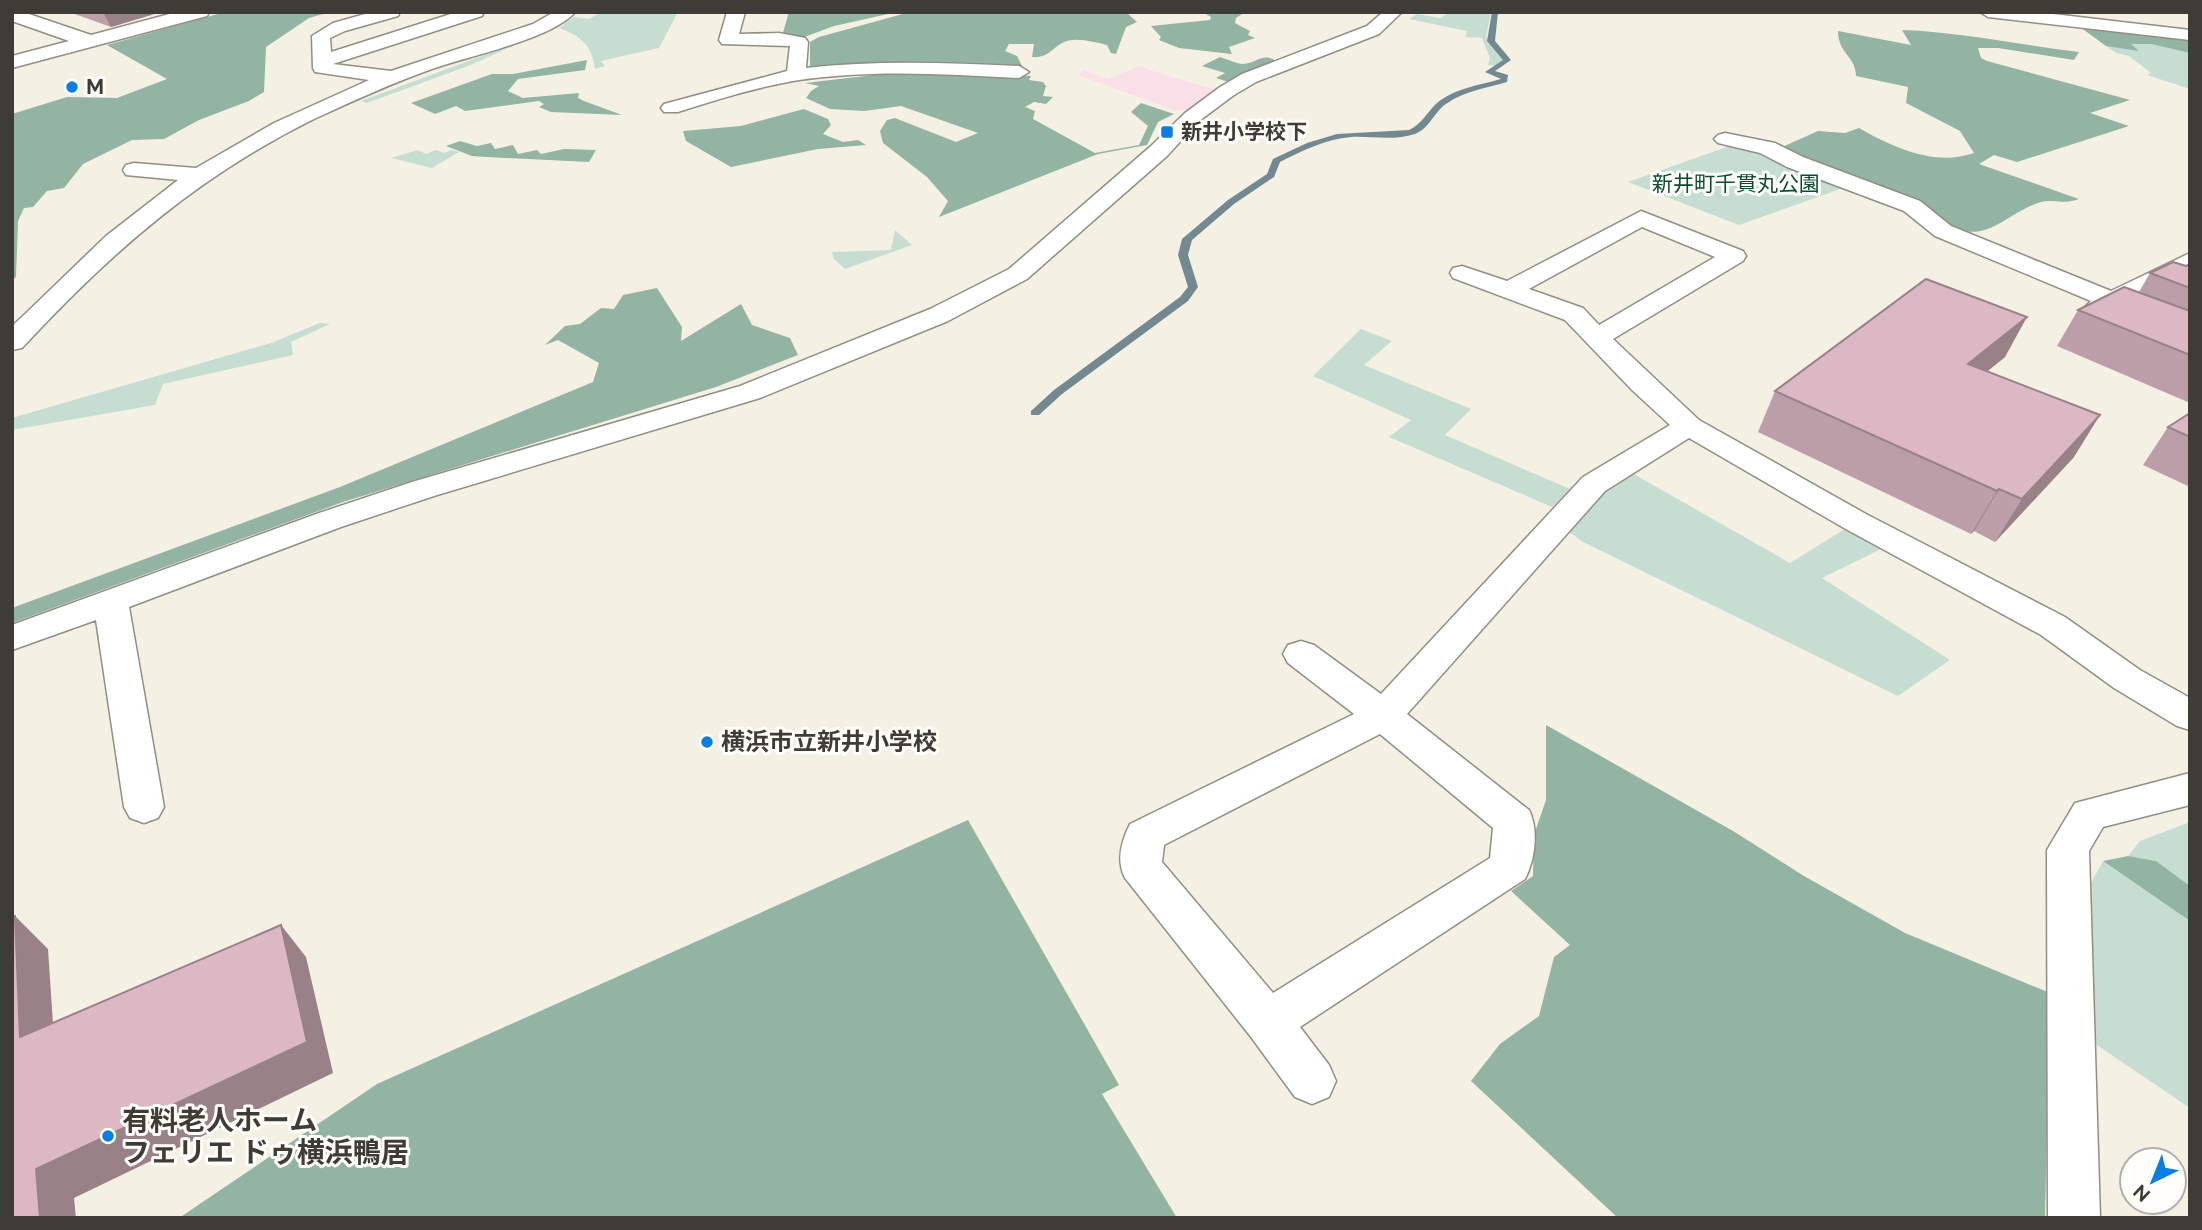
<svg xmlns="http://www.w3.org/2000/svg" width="2202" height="1230" font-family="Raleway,'Noto Sans JP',sans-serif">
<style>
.industrial{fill:#f9dfe7}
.green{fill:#c6ddd2}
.forest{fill:#93b3a3}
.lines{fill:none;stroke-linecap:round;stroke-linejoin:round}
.stream{fill:#728991;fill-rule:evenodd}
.minor-casing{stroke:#918e82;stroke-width:3}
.tertiary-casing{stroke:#918e82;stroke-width:3}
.minor{fill:#fff;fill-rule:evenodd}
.tertiary{fill:#fff;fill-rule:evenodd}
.wall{fill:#bc9ea8}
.shaded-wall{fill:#998188}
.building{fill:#dbb8c3;stroke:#998188;stroke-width:2}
.poi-dot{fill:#097fe6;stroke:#fffefb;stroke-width:2.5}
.labels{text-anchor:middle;stroke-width:6;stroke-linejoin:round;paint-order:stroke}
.far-poi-label{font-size:21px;font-weight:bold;fill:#3e3c37;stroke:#fffefb;text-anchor:start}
.far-park-label{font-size:21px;fill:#0b4a34;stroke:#fffefb}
.poi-label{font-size:24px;font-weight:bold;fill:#3e3c37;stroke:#fffefb;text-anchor:start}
.near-poi-label{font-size:28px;font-weight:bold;fill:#3e3c37;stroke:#fffefb;text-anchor:start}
</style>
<rect width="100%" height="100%" fill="#f4f1e4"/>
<path class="industrial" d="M 1139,66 L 1150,70 L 1216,90 L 1192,109 L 1177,111 L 1080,76 L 1080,74 L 1084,70 L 1108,79 Z"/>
<path class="green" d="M 601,12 L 678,12 L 659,48 L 601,61 L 605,66 L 595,69 C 592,45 581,36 559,28 L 574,17 L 589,19 Z
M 1450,12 L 1491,12 L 1486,37 L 1504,60 L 1503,67 L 1488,65 L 1490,58 L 1482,38 L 1466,37 L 1467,31 L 1409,19 L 1417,14 L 1440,18 Z
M 533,37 L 468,66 L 367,103 L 361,101 Z
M 2134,42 L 2151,44 L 2190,53 L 2190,89 L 2147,75 L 2151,73 L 2129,56 L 2116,53 L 2106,46 L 2138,50 L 2130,45 Z
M 1735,144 L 1756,150 L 1843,188 L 1739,225 L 1628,182 Z
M 418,150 L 426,154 L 436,150 L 444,153 L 452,150 L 459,152 L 432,168 L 391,158 Z
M 895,230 L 912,245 L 845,269 L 834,259 L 832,252 L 891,250 Z
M 320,323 L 330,324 L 291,342 L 293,355 L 163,384 L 155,405 L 12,430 L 12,418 L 271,343 Z
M 1361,329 L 1392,341 L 1364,365 L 1471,409 L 1445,435 L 1570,489 L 1552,507 L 1389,437 L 1411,420 L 1313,376 Z
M 1632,473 L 1790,563 L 1845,529 L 1883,548 L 1822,578 L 1950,660 L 1898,696 L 1583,542 L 1568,531 L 1605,490 Z
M 2190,822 L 2190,886 L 2156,861 L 2128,856 L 2140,841 Z
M 2103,861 L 2190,921 L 2190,1108 L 2085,1037 L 2083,898 Z"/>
<path class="forest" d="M 225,12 L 330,12 L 309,18 L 266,47 L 264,92 L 249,101 L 199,120 L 164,139 L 132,140 L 83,164 L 64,188 L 47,191 L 33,207 L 24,208 L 18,221 L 16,277 L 12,280 L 12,114 L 67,97 L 117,98 L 167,79 L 107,45 Z
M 789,12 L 897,12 L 834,26 L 799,39 L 782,36 Z
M 910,12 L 1126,12 L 1137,22 L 1126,27 L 1116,54 L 1111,53 L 1107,45 C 1094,42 1074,36 1062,43 C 1050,50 1048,58 1032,57 L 1034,44 L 1009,44 L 1005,51 L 1017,56 L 1022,66 L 1017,69 L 810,71 L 810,42 L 819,37 Z
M 1203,12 L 1245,12 L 1236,18 L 1235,23 L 1250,31 L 1248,35 L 1255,38 L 1229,47 L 1232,54 L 1179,48 L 1159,40 L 1161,37 L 1151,26 L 1210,20 L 1211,17 Z
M 2080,27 L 2190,38 L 2190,53 L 2151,44 L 2131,44 L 2139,51 L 2106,46 Z
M 1902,30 C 1962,32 2020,45 2079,52 L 2074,60 L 1998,48 L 1978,48 L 1981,58 L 1987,61 L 2130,100 L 2090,113 L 2129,126 L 2017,162 L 1994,155 L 1979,164 L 2079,199 C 2063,205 2052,199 2041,202 C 2007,212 1992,241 1953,229 L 1780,148 L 1818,131 L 1845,133 L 1859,128 C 1892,147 1935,167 1974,153 L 1960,131 L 1906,103 L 1908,87 L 1856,76 C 1856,56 1838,54 1838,31 L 1911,45 Z
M 1220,57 C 1227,59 1237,64 1243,64 C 1257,63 1263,52 1276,61 L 1229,82 L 1216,78 L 1225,73 L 1202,66 Z
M 587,60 L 585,70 L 518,79 L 508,91 L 523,98 L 579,93 L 578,98 L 584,101 L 622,115 L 551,112 L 539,107 L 544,104 L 539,101 L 465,111 L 456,106 L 435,114 L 411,103 L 492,74 L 513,74 Z
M 891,73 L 993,73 L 1031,76 L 1029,80 L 1043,82 L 1046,86 L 1043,96 L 1053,97 L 1046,104 L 1034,102 L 1025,107 L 1035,111 L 1033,119 L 1095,153 L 1139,145 L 1148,126 L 1131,112 L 1141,103 L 1174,114 L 1158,122 L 1147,145 L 1098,154 L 939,217 L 948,201 L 927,177 L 883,143 L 880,131 L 887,120 L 895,118 L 956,142 L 978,133 L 901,106 L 864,111 L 830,109 L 806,98 L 811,91 L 819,86 L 805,83 Z
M 804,109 L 828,119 L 831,125 L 823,134 L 843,142 L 858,140 L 866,145 L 818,149 L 731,167 L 686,141 L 683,131 L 741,126 Z
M 460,141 L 477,146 L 491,143 L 495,149 L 513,145 L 518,154 L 537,150 L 541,154 L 564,149 L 596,150 L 589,162 L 487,157 L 472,156 L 446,146 Z
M 657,288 L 682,327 L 681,341 L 741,304 L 752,325 L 790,338 L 798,355 L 716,387 L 343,502 L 12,623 L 12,608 L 340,487 L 593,382 L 599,363 L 558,340 L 545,345 L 565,326 L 580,324 L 601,308 L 614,309 L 623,295 Z
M 1546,725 L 1733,831 L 1804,876 L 1905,933 L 2050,993 L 2045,1218 L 1618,1218 L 1471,1081 L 1500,1044 L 1539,1016 L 1554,957 L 1570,945 L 1511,891 L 1533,876 L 1534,835 L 1546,800 Z
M 968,820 L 1119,1085 L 1102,1094 L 1177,1218 L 179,1218 L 377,1084 Z
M 2128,856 L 2156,861 L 2190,886 L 2190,921 L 2103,861 Z"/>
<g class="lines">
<path class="stream" d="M 1492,12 L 1498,12 L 1495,41 L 1511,60 L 1495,71 L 1508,75 L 1507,82 C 1486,88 1464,91 1446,104 C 1434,112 1430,128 1415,134 C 1394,141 1372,136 1351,137 C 1325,139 1302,151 1280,162 L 1274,177 L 1234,204 L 1192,240 L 1188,255 L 1198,287 L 1188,301 L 1062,394 L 1039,415 L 1031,415 L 1031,411 L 1054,390 L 1180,297 L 1188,287 L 1178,255 L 1182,239 L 1228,200 L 1267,174 L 1273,159 L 1307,143 L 1337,134 L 1409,130 C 1422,124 1427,112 1437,103 C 1455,88 1480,85 1501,79 L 1485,72 L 1503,60 L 1487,41 Z"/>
<defs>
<path id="minor" d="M 372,12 L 400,12 L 398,16 L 345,31 L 330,38 L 331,52 L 457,12 L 484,12 L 482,16 L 333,64 L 391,71 L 533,24 L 554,12 L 575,12 C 553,39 464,57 429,70 C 390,84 353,101 316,118 C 198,176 111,252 22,348 L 12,350 L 12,326 L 23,316 L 106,236 L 178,180 L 126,175 L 123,170 L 126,165 L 134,163 L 196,168 L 274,123 L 369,80 L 315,72 L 313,68 L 312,36 L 333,23 Z
M 727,12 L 745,12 L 739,34 L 779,33 L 805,38 L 808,42 L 806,68 C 877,60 948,63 1019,66 L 1029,72 L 1019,78 C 944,74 867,69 793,81 C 754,88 716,100 678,112 L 664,112 L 661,108 L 664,104 L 787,71 L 790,46 L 722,44 L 719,40 Z
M 1383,12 L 1402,12 L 1379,34 L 1256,82 L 1234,95 L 1199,121 L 1167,156 L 1027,279 L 948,321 L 760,398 L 434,496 L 341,527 L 129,607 L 164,807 L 158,818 L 144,823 L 130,818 L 124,807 L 96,620 L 12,650 L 12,625 L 319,513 L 412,482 L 740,386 L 930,309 L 1009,269 L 1151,146 L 1185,113 L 1220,87 L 1242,74 L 1367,26 Z
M 1980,12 L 2036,12 L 2190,30 L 2190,40 L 1988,17 Z
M 1725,133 L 1775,143 L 1803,157 L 1920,201 L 1951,226 L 2111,291 L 2190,253 L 2190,270 L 2118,307 L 2190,336 L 2190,354 L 2088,314 L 2084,308 L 2091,301 L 1935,236 L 1904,211 L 1787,167 L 1760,153 L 1718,143 L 1714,139 L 1718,135 Z
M 1641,211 L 1743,251 L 1746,256 L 1743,261 L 1613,339 L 1699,420 L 1866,514 L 2065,617 L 2140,670 L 2190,698 L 2190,730 L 2177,726 L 2114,688 L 2041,635 L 1844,528 L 1689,438 L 1605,491 L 1407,714 L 1529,810 C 1539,830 1535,860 1525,879 L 1300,1027 L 1329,1065 L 1336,1081 L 1329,1097 L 1312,1104 L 1295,1097 L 1251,1037 L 1125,878 C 1116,861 1121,842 1130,824 L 1354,714 L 1288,663 L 1283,654 L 1288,645 L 1301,641 L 1314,645 L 1381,694 L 1583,477 L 1670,425 L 1632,390 L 1565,320 L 1453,278 L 1450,273 L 1453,268 L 1462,266 L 1507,281 ZM 1642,227 L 1715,257 L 1599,325 L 1583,308 L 1529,289 ZM 1380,734 L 1493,828 L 1490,858 L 1273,993 L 1162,862 L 1164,845 Z
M 2190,773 L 2190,805 L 2103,827 L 2089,851 L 2100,1218 L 2048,1218 L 2047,850 L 2075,803 Z"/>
<path id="tertiary" d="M 12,12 L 23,12 L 91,35 L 177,12 L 209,12 L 207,16 L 12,68 L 12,56 L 69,41 L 12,21 Z"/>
</defs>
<use href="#minor" class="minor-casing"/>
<use href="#tertiary" class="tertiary-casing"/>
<use href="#minor" class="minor"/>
<use href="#tertiary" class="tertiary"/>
</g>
<path class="wall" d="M 69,12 L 161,12 L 111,27 Z
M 2190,264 L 2190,355 L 2139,292 L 2150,273 L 2186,266 Z
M 2078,310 L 2190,355 L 2190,403 L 2057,346 Z
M 2005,357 L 1987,371 L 2074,457 L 1995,542 L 1974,531 L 1971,534 L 1758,432 L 1775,391 Z
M 2190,413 L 2190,487 L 2143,465 L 2168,427 Z"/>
<path class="shaded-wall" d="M 103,12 L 161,12 L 111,27 Z
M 2027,317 L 2005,357 L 1946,405 L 1968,364 Z
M 2100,415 L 2074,457 L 1995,542 L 2022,499 Z
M 1999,489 L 1974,531 L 1971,534 L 1997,491 Z
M 15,916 L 48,949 L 56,1069 L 20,1037 Z
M 281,925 L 306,957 L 333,1073 L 74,1198 L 76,1218 L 40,1218 L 36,1169 Z"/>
<path class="building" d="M 2173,262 L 2186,266 L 2190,264 L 2190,288 L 2150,273 Z
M 1926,279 L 2027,317 L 1968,364 L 2100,415 L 2022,499 L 1999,489 L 1997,491 L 1775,391 Z
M 2124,287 L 2190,311 L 2190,355 L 2078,310 Z
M 2190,413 L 2190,437 L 2168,427 Z
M 15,916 L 20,1037 L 281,925 L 307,1042 L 36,1169 L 40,1218 L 12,1218 L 12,917 Z"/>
<g class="poi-dot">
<circle cx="72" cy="87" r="7"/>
<rect x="1160" y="125" width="14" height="14" rx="3.5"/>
<circle cx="707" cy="742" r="7"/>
<circle cx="108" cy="1136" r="7"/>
</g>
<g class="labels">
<g class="far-poi-label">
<text x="86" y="94">M</text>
<text x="1181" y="139">新井小学校下</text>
</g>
<g class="far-park-label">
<text x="1736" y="191">新井町千貫丸公園</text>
</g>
<g class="poi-label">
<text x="721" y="750">横浜市立新井小学校</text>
</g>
<g class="near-poi-label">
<text x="122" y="1130">有料老人ホーム<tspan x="122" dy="32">フェリエ ドゥ横浜鴨居</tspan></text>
</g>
</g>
<rect width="2202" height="1230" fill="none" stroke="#3e3c37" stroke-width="28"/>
<g transform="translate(2153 1181) rotate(223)"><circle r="33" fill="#fffefb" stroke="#b2b0ad" stroke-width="2"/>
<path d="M0-5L12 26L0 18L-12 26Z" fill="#097fe6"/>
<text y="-10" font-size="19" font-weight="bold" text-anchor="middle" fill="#3e3c37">N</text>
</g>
</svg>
